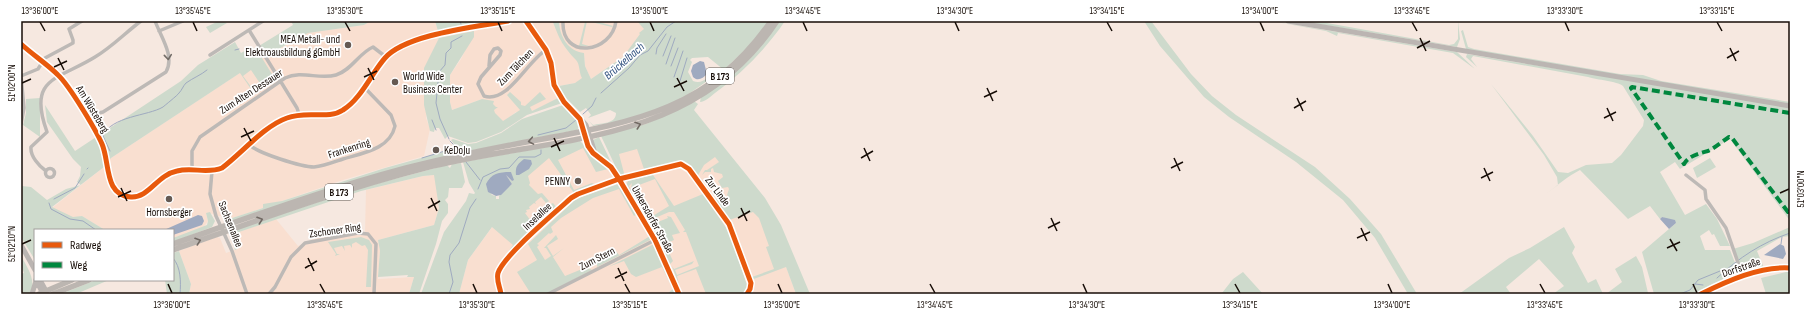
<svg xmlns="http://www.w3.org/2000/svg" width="1811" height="315" font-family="'Sofia Sans Condensed',sans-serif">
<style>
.built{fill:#f9dfd0}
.green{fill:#cedacc;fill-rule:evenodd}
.water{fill:#9faac0}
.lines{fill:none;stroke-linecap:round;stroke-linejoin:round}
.stream{stroke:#9faac0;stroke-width:1}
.street{stroke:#bdb9b6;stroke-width:3.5}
.secondary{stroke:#bbb5b2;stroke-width:5}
.primary{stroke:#bcb6b1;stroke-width:5.5}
.quiet{stroke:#00873e;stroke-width:4;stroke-dasharray:8 4;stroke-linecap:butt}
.cycleway-casing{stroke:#fff;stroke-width:8}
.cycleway{stroke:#e8590c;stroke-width:5}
.oneway{stroke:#726c67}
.oneway2{stroke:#726a64}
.ticks{fill:none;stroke:#170d07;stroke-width:1.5}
.poi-dot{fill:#655a53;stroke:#fff;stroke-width:1.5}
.labels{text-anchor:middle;stroke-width:3.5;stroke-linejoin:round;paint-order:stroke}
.shield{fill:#fff;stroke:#5d5651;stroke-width:1}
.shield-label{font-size:10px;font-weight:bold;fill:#170d07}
.poi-label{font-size:11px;fill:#170d07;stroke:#fff;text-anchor:end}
.street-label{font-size:11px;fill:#170d07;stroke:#fff}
.water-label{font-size:12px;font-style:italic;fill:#325281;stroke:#fff}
.neatline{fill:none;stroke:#170d07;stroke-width:1.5}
.ticks-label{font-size:10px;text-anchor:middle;fill:#170d07}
</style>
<rect width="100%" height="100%" fill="#f6e8e0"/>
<path class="built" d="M 371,21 L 435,21 L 438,31 L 485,21 L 653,21 L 623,57 L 591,79 L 585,66 L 584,53 L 581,53 L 586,81 L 559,86 L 564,96 L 532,111 L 516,112 L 498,126 L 486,101 L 482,99 L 452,110 L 450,102 L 450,75 L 461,59 L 474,32 L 439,38 L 426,118 L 430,129 L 424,156 L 343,180 L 282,201 L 263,205 L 263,208 L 229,219 L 225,215 L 214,217 L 213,214 L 206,213 L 208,221 L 203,228 L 173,238 L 173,230 L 105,230 L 82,216 L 73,218 L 52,208 L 104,167 L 111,158 L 264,57 L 308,33 L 364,25 Z
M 578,142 L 608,169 L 615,165 L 609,150 L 639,143 L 689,167 L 716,155 L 753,205 L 786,267 L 796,294 L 459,294 L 468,260 L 496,222 L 491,217 L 539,162 Z
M 435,175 L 439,208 L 434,225 L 378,240 L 380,251 L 378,279 L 414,277 L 409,294 L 189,294 L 191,284 L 179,251 L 217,237 L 220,238 L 226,253 L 237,249 L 232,237 L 233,234 L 276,219 L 298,246 L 316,238 L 365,232 L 366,190 L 423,176 Z"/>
<path class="green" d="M 219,21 L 227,23 L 210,33 L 206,27 Z
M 291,21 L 371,21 L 364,25 L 308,33 L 262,58 L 275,79 L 274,81 L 263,88 L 251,70 L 243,76 L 252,88 L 251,89 L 240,73 L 111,158 L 104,167 L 52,207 L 73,217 L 82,216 L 105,230 L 35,230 L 35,260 L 21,237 L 21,184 L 22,186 L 31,187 L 47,200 L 66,189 L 81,185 L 77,182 L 80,176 L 81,167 L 73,159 L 47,122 L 45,105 L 75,151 L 181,81 L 198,65 L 235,42 L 241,53 L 252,47 L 254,49 L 293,25 Z
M 435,21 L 485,21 L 438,31 Z
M 582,21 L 595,21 L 613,26 L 612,27 L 587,21 L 582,44 L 589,46 L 579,46 L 585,22 Z
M 637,21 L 769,21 L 752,43 L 724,70 L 708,57 L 692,58 L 690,60 L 692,62 L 688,72 L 693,81 C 703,85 709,76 716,69 L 720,72 L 680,100 L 632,119 L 593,126 L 589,121 L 593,125 C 602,123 616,124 616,113 L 610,110 L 588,118 L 591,115 L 586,108 L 580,112 L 564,96 L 559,86 L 575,83 L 582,78 C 579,73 580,64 576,60 C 563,46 560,41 553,22 L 559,22 C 560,37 568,51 584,53 L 585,66 L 591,79 L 623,57 L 640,34 L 639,33 L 644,29 Z
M 779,21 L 785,21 C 766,49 742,73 715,93 C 711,96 705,102 700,102 L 701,97 L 750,58 Z
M 1144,21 L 1151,21 L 1191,74 L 1212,96 L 1236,115 L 1315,167 L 1350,199 L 1381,234 L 1417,294 L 1408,294 L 1375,238 L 1343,200 L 1296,162 L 1229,117 L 1204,97 L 1160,46 Z
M 1271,21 L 1457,52 L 1475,69 L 1453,53 L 1338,33 L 1337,36 L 1326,31 Z
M 1300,21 L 1327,23 L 1449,45 L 1454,44 L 1458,39 L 1458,21 L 1460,39 L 1457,47 Z
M 1463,30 L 1468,47 L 1474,49 L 1620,74 L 1643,75 L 1661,81 L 1790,102 L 1790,221 L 1730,139 L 1680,169 L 1675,162 L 1660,172 L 1685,215 L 1706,204 L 1717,219 L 1730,246 L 1720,246 L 1714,234 L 1712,235 L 1709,230 L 1700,236 L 1705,250 L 1730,250 L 1739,273 L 1738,277 L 1696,294 L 1654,294 L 1642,252 L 1676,223 L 1662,217 L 1660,219 L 1650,206 L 1628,219 L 1580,170 C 1568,176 1558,185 1547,193 L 1558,185 L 1557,177 L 1544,155 L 1491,84 L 1533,136 L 1558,172 L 1568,173 L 1586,165 L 1612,163 L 1621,155 L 1643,126 L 1644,120 L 1623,86 C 1617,81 1597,80 1588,77 L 1473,56 L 1471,59 L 1477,67 L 1466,57 L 1467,54 L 1577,72 L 1466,49 L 1461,31 Z
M 474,31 L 474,37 L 450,75 L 450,102 L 452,110 L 482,99 L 494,101 L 493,104 L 496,107 L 498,107 L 494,110 L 495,113 L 503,121 L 520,110 L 507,95 L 510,92 L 521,102 L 521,105 L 525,106 L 540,92 L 546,99 L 530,107 L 532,111 L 558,98 L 562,103 L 527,115 L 501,132 L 476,142 L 468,143 L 448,136 L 445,139 L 439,128 L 435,128 L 434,132 L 430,131 L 424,105 L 424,68 L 439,38 Z
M 40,98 L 40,137 L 23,125 L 26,113 L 26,99 Z
M 694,101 L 698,104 L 694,110 L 765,198 L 781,225 L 810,294 L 796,294 L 786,267 L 751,280 L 752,287 L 734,232 L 752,277 L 774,269 L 766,247 L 769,246 L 759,218 L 753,212 L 729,220 L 731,225 L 714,201 L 720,197 L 723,203 L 728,203 L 730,199 L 727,195 L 729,189 L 728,187 L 722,188 L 718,181 L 723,177 L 722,174 L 714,172 L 713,168 L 711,169 L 711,172 L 705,172 L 702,175 L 705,170 L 707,170 L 719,162 L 715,157 L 704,165 L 697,177 L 683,164 L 630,176 L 635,173 L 635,171 L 644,169 L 637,149 L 619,154 L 625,177 L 621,178 L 601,136 L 646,124 Z
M 563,105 L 577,118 L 580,126 L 577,130 L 463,152 L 235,221 L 229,219 L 263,208 L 263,204 L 282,201 L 385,168 L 457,148 L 451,140 L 453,139 L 468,144 L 476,143 L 501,133 L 522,119 Z
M 599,137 L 611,162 L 609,163 L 595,150 L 593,140 Z
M 580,141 L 608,169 L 596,172 L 583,148 L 558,160 L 574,190 L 592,183 L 594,184 L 592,187 L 574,193 L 549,158 L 528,176 L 530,183 L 529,185 L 538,194 L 542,193 L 549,201 L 546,203 L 541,197 L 535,202 L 536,204 L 534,203 L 529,207 L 530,209 L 526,210 L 527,212 L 525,213 L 534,225 L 536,223 L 538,226 L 518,246 L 496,277 L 494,277 L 496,270 L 513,245 L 492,227 L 468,260 L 459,294 L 421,294 L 444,232 L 466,201 L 469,193 L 474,194 L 475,193 L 469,183 L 463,162 ZM 511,172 L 512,181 L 505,174 L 512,184 L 499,196 L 499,199 L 496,199 L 496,196 L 492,195 L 487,188 L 488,180 Z
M 1710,158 L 1716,167 L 1697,178 L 1693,168 Z
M 461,163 L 465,182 L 462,188 L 449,188 L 448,197 L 445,200 L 448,204 L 448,213 L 442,221 L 436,244 L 419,294 L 409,294 L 414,277 L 407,277 L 408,275 L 378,277 L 380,251 L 378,240 L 434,225 L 439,208 L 434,175 L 423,176 L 361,191 L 239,232 L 232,237 L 237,249 L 235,250 L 231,236 L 238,229 L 357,189 L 447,165 L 450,168 L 452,164 Z
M 653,175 L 674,206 L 703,194 L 729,232 L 747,285 L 747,289 L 744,293 L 706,294 L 696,269 L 677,276 L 679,285 L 672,266 L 674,269 L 694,261 L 692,264 L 675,270 L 677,275 L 699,266 L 686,232 L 683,232 L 685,230 L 674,212 L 669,212 L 648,221 L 645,215 L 649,214 L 651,217 L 669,206 L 655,179 L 631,188 L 632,183 L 629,186 L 638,204 L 626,185 L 628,181 Z
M 618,184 C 625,192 652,231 650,240 L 597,267 L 597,262 L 615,250 L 619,255 L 650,236 L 637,214 L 634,216 L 619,189 L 593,198 L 561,218 L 551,227 L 553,232 L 550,234 L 549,233 L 537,244 L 539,245 L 537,247 L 545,260 L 551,256 L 546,248 L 544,248 L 556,235 L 558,239 L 547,246 L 553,256 L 564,248 L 553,257 L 565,276 L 587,267 L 592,270 L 546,294 L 531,294 L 517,272 L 537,260 L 528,244 L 576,199 Z
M 553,203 L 557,208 L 540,222 L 539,219 L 544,215 L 543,213 L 545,214 L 551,209 L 549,205 Z
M 210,212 L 215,221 L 212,227 L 173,242 L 173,238 L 207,225 L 208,221 L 206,213 Z
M 667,216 L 671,217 L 680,233 L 672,235 L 674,240 L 665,244 L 673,261 L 670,264 L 650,225 L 668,218 Z
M 1564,227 L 1575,247 L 1572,253 L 1588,283 L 1596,279 L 1603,294 L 1553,294 L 1564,286 L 1539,259 L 1506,287 L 1511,294 L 1459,294 L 1509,258 L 1530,248 Z
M 1790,227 L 1790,236 L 1782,237 L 1757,251 L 1764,268 L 1746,274 L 1744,273 L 1733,249 L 1753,243 Z
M 361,237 L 369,240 L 372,245 L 371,287 L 366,287 L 368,250 L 365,245 L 362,246 L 356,242 L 352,244 L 352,248 L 350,245 L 344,246 L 345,251 L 342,246 L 334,248 L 337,254 L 340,254 L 335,256 L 336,254 L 328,242 Z
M 654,244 L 677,294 L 667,294 L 673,289 L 662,267 L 636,277 L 631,274 L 624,261 L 608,267 Z
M 179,251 L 191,284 L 189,294 L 167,294 L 165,280 L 173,280 L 173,253 Z
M 21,256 C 27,267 38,282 29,294 L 21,294 L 21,274 L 24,273 L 21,265 Z
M 1636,256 L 1642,267 L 1648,293 L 1606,294 L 1622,282 L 1615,269 Z
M 1790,271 L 1790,294 L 1766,294 L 1761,278 Z
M 1243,272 L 1263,294 L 1223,294 L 1222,293 L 1233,279 Z
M 96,280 L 109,280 L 76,294 L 61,294 Z"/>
<path class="water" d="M 700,61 L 704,62 L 707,74 C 703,78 698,82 693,77 L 691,71 L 693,65 Z
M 524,159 L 531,160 L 532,164 L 529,169 L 519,175 L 516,175 C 515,166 518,164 524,159 Z
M 511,172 L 514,180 L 512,181 L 506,175 L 512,184 L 501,195 L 496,196 L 488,192 L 486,184 C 491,173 500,172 511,172 Z
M 198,215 L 202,216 L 204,221 L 202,225 L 173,235 L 173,230 L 164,230 Z
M 1662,217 L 1675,220 L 1676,223 L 1669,229 L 1660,219 Z
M 1780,244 L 1784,246 L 1786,254 L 1783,259 L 1764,255 Z"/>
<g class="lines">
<path class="stream" d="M 460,21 L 461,24
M 235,50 L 239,49
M 656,54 L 657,48 L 666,34
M 663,56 L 671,36
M 666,64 L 675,38
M 671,66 L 678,48
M 674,77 L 683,51
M 680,81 L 687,58
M 601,93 L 629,68 L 640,55 L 648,51 L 667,27 L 676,21
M 583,114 L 592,106 L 596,98
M 432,120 L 436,130
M 538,135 L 566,128 L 576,120
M 449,139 L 440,119 L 436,103 L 439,72 L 445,65 L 446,53 L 451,48 L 451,42 L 462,36
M 450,141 L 461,152
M 110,151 L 103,136 C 111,116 148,116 163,107 C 164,106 178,95 179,93 C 182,90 183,86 186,83 C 193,78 201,75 207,70
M 422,158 L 448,150
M 466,162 L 480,180
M 87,169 L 88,168
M 478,189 L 483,177 L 500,169 L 509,168 L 519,157 L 535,157 L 541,154 L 541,150
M 54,199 L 75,188 L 84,174
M 49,203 L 51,209 L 70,219 L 83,221 L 96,230
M 1781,244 L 1782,237
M 173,258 C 181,267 181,282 180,294
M 1717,278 C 1740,257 1761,243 1790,233
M 1695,284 L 1703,285
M 449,294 L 453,282 L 449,262 L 450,255 L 459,243 L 470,208 L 476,199
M 1680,294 L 1690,290 L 1698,280 L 1725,269"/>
<path class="street" d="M 563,21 C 561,61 612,53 616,21
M 249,30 L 297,108 L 299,114
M 159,31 L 183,21
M 21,44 C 33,55 47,64 58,75 C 69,85 96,130 102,144 C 110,162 104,196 131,197 C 149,198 157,175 177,171 C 192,167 207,174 222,168 C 242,153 264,126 287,118 C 307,110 328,120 343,110 C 361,99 371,74 385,58 C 406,34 476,27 508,21
M 210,55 L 263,21
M 489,66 L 490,55 L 494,49 L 498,48 L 501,51 L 500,55 L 481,77 L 478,84 L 484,96 C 508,104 527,61 546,50
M 21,76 L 38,69 L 45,58 L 73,43 L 73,40 L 69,29 L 82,21
M 86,116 L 103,112 L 166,72 C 175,56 161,37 155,21
M 21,124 L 24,108 L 21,76
M 250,145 C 257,153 302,167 314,167 C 324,166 334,162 343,159 C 363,153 390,149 395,126 L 391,115 L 364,87
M45.5 173a4.5 4.5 0 1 1 9 0a4.5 4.5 0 1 1-9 0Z
M 192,170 L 192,151 L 200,137 L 285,78 C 302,70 319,80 336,75 C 352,70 359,53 373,47 L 386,57
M 46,171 C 39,166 30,156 31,147 L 47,132 C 27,77 58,80 95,57 C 112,47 125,33 141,21
M 212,171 L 210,194 L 216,216 L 232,251 L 247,294
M 1686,175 L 1705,190 L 1706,199 L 1726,228 L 1743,277
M 269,294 L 275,287 L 291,257 L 305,243 L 358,233 L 368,234 L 376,244 L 374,294
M 501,294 C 500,287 496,280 498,273 C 504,255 555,213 571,198 L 578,194 L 619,179 L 681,164 L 689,169 L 729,224 L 751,283 L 750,289 L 747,294
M 548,294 L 655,240
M 1701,294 C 1727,281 1760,266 1790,268"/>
<path class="secondary" d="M 526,21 L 542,42 L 549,56 L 554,85 L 560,96 L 586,125 L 594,150
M 1288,21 L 1790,106
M 577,115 L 581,122 L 588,146 L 593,153 L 611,167 L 646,223 L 664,258 L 679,294
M 21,245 L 35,270
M 36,280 L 43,294
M 40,280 L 46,291 L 46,294
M 32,294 L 36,281"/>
<path class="primary" d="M 173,244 C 250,217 327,189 406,168 C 449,157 493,148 537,140 C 635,122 710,109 771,21
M 173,250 C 256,221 339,190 425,168 C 555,135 693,148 777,21
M 39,294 L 72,280
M 53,294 L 89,280"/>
<path class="quiet" d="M 1790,113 L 1632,87 L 1631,88 L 1684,164 C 1688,156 1700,153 1708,151 C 1715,148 1723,141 1729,137 L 1732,138 L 1788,212 L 1790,210"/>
<defs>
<path id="cycleway" d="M 526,21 L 546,50 L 551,63 L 554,85 L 564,102 L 580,119 L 588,146 L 593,153 L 611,167 L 619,179 L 655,240 L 679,294
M 21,44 C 33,55 47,64 58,75 C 69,85 96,130 102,144 C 110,162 104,196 131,197 C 149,198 157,175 177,171 C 192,167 207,174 222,168 C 242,153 264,126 287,118 C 307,110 328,120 343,110 C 361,99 371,74 385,58 C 406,34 476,27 508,21
M 501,294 C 500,287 496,280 498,273 C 504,255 555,213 571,198 L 578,194 L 619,179 L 681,164 L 689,169 L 729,224 L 751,283 L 750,289 L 747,294
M 1701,294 C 1727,281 1760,266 1790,268"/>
</defs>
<use href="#cycleway" class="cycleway-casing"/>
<use href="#cycleway" class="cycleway"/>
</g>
<defs><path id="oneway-chevron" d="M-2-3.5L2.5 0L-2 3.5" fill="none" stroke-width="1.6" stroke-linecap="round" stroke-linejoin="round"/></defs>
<use class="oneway" href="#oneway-chevron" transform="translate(168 57) rotate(84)"/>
<g class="oneway2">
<use href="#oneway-chevron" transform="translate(638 125) rotate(-19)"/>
<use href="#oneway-chevron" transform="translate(531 141) rotate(170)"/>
<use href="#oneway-chevron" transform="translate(260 220) rotate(-19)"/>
<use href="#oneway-chevron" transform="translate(198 241) rotate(-19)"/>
</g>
<path class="ticks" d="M 40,22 L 45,31M 193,22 L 197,31M 345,22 L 350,31M 498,22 L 502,31M 650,22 L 654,31M 803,22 L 807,31M 955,22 L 959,31M 1107,22 L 1112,31M 1260,22 L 1264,31M 1412,22 L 1417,31M 1565,22 L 1569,31M 1717,22 L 1722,31M 1420,38 L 1426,51M 1417,48 L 1430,41M 1730,48 L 1736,61M 58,58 L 64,70M 1727,58 L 1739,51M 54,67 L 67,61M 368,68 L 374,80M 364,77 L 377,71M 677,78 L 684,91M 22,83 L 31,79M 674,87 L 687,81M 987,88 L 993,101M 984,97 L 997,91M 1297,98 L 1303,111M 1294,108 L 1306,101M 1607,108 L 1613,121M 1604,118 L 1616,112M 244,128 L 251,141M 241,137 L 254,131M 554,138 L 560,151M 551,147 L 564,141M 864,148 L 870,161M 861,158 L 873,151M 1174,158 L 1180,171M 1171,168 L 1183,162M 1484,168 L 1490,181M 1481,178 L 1493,172M 121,188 L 127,201M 1780,193 L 1789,189M 118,197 L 131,191M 431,198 L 437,211M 428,208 L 440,201M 741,208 L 747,221M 738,218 L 750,211M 1051,218 L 1057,231M 1048,228 L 1060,222M 1361,228 L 1367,241M 1357,238 L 1370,232M 1670,239 L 1677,251M 22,244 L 31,240M 1667,248 L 1680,242M 308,258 L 314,271M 305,268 L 317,261M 618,268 L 624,281M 615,278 L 627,272M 168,284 L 172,293M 320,284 L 325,293M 473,284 L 477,293M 625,284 L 630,293M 778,284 L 782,293M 930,284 L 935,293M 1083,284 L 1087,293M 1235,284 L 1240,293M 1388,284 L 1392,293M 1540,284 L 1545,293M 1693,284 L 1697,293"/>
<g class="poi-dot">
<circle cx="348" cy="45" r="4"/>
<circle cx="395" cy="82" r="4"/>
<circle cx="436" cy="150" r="4"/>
<circle cx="578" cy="181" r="4"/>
<circle cx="169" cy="199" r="4"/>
</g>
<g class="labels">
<g class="shield">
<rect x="706" y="68" width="28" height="16" rx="3"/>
<rect x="325" y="184" width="28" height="16" rx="3"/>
</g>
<g class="shield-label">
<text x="720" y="80">B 173</text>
<text x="339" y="196">B 173</text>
</g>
<g class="poi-label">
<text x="340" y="43">MEA Metall- und<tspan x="340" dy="13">Elektroausbildung gGmbH</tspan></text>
<text x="403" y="80" text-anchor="start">World Wide<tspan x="403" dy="13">Business Center</tspan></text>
<text x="444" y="154" text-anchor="start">KeDoJu</text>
<text x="570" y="185">PENNY</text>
<text x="169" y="216" text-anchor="middle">Hornsberger</text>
</g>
<g class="street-label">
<text transform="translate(515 67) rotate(-46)" y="4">Zum Tälchen</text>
<text transform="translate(251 91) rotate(-33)" y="4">Zum Alten Dessauer</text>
<text transform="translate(93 109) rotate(59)" y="4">Am Wüsteberg</text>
<text transform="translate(349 148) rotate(-18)" y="4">Frankenring</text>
<text transform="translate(718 191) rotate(53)" y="4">Zur Linde</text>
<text transform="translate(537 216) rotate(-43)" y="4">Inselallee</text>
<text transform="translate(653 219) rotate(61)" y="4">Unkersdorfer Straße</text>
<text transform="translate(231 224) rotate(68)" y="4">Sachsenallee</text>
<text transform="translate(335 230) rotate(-8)" y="4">Zschoner Ring</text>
<text transform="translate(597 258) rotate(-27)" y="4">Zum Stern</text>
<text transform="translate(1741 267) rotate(-19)" y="4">Dorfstraße</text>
</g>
<g class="water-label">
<text transform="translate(624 61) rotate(-41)" y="4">Brückelbach</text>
</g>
</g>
<rect width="1811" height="315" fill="none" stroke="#ffffff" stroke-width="44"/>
<rect x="34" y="229" width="140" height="52" fill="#ffffff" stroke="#a29e9c"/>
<rect x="42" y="242" width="20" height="6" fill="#e8590c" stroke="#a29e9c"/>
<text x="70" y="249" font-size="12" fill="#170d07">Radweg</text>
<rect x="42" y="262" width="20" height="6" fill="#00873e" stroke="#a29e9c"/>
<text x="70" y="269" font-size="12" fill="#170d07">Weg</text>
<rect x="22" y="22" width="1767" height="271" class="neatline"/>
<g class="ticks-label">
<text x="40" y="14">13°36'00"E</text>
<text x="193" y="14">13°35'45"E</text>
<text x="345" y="14">13°35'30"E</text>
<text x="498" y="14">13°35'15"E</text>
<text x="650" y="14">13°35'00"E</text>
<text x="803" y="14">13°34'45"E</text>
<text x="955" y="14">13°34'30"E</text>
<text x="1107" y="14">13°34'15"E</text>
<text x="1260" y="14">13°34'00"E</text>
<text x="1412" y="14">13°33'45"E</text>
<text x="1565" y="14">13°33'30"E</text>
<text x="1717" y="14">13°33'15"E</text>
<text transform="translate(11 83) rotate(-90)" y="4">51°02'00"N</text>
<text transform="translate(1800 189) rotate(-90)" y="4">51°03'00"N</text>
<text transform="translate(11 244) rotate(-90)" y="4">51°02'10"N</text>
<text x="172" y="308">13°36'00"E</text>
<text x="325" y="308">13°35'45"E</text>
<text x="477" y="308">13°35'30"E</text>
<text x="630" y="308">13°35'15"E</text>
<text x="782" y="308">13°35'00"E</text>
<text x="935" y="308">13°34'45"E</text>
<text x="1087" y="308">13°34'30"E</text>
<text x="1240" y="308">13°34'15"E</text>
<text x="1392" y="308">13°34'00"E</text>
<text x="1545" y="308">13°33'45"E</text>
<text x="1697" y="308">13°33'30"E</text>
</g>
</svg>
